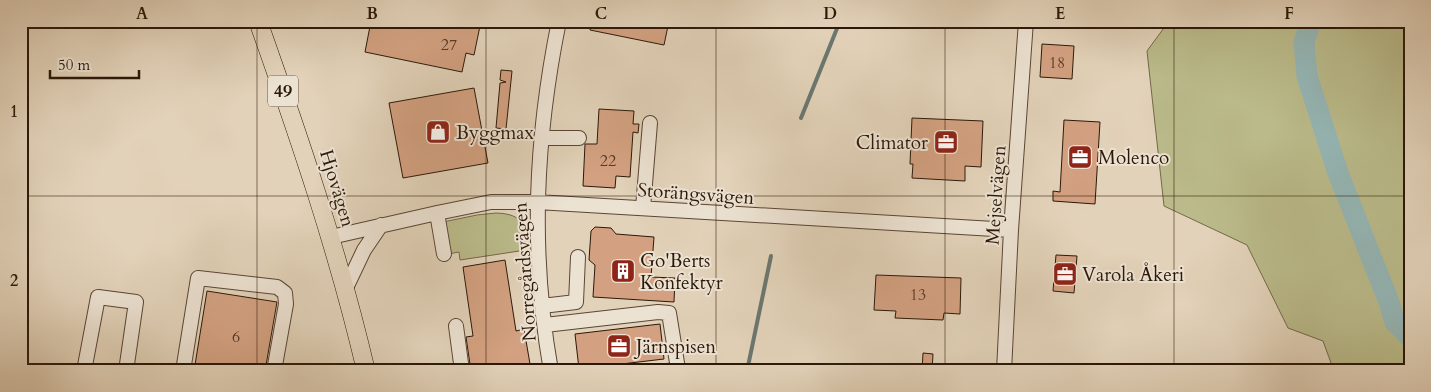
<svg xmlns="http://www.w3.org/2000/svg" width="1431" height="392" font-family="Cardo,serif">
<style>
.green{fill:#baba8a;stroke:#73694a}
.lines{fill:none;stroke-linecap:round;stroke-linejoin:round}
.stream{stroke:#6b7770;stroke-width:4}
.river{stroke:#95b6b5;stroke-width:21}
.building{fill:#d3a181;stroke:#2c1809}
.minor-casing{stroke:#5a4635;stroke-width:16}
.major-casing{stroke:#2c1809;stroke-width:19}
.minor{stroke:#ece2d2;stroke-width:14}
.major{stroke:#e2d2b9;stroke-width:18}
.grid{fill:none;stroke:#2c1809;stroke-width:1;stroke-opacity:0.55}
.labels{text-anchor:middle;stroke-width:4;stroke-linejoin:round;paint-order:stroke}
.number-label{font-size:16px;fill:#563a27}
.shield{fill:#ece2d2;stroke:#665545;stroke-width:1}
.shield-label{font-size:18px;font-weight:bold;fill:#2c1809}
.poi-label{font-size:19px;fill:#2c1809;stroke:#ece2d2;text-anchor:start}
.street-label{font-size:19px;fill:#2c1809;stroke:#ece2d2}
.neatline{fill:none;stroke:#2c1809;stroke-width:2}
.grid-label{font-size:16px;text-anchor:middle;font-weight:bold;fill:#2c1809}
</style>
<rect width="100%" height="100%" fill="#e2d2b9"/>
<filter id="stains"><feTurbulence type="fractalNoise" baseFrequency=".004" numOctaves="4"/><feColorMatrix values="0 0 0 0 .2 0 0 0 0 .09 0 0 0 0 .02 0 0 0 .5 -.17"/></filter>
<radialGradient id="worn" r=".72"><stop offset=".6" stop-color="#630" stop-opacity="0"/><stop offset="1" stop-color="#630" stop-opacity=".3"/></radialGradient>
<path class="green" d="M 1169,21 L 1410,21 L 1410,371 L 1334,371 L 1323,341 L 1288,328 L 1247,245 L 1164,206 L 1147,51 Z
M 496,213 C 524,214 525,225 526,250 L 460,260 L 459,252 L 448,254 L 443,222 L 477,215 Z"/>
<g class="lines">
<path class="stream" d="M 801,118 L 840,21
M 747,371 L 771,256"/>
<path class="river" d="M 1311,21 L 1304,42 L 1307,76 L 1338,173 L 1389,302 L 1395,322 L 1410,337"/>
</g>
<path class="building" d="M 371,21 L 481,21 L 474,55 L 466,53 L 462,72 L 365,52 Z
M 591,21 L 669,21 L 664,45 L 590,30 Z
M 1042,44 L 1074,46 L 1072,79 L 1040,77 Z
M 501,70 L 512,71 L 506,129 L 496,128 L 500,83 L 506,82 L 500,80 Z
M 474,88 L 488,163 L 403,178 L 389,103 Z
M 599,109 L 634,111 L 633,124 L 639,124 L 638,133 L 633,132 L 630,177 L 616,176 L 615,188 L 583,186 L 585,144 L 597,144 Z
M 912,118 L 983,121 L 981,167 L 965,166 L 965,181 L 912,178 L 913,164 L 910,164 Z
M 1064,120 L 1100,122 L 1095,204 L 1053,201 L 1053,191 L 1060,192 Z
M 595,227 L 611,228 L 616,234 L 654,237 L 651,277 L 675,278 L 674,302 L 593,297 L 595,265 L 589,260 L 591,231 Z
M 1056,255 L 1077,256 L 1074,293 L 1053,291 Z
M 505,260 L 516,331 L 524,329 L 530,364 L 488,371 L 471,371 L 466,337 L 473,336 L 463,267 Z
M 876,275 L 961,278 L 960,314 L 944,313 L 943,320 L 895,318 L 896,311 L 874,310 Z
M 207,291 L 277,302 L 265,371 L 194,371 Z
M 660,324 L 664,359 L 579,369 L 575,334 Z
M 923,353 L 933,354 L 932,371 L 922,371 Z"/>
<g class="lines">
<defs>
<path id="minor" d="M 541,138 L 579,138
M 643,208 L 650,123
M 437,213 L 444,254
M 331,237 L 437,213 L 491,202 L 537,202 L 1011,230
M 345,290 L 364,250 L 381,225
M 542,306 L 576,302 L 578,257
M 545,325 L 658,312 L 669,313 L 678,369 L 667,371
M 456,326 L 462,371
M 84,371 L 98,297 L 136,302 L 126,371
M 183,371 L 198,278 L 277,287 L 285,293 L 286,304 L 274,371
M 551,371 C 530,252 535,139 559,21
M 1004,371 L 1011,230 L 1026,21"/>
<path id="major" d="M 258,21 C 299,137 338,251 366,371"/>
</defs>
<use href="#minor" class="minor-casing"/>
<use href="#major" class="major-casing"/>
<use href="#minor" class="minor"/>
<use href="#major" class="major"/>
</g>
<path class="grid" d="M 257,21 L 257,371M 486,21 L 486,371M 716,21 L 716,371M 945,21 L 945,371M 1174,21 L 1174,371M 21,196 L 1410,196"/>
<defs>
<symbol id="shop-square" viewBox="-11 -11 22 22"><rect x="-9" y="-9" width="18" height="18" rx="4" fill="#8f2418" stroke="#ece2d2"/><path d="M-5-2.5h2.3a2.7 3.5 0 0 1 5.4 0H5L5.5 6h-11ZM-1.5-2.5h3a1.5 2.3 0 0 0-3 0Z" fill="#fff"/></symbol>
<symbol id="office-square" viewBox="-11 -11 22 22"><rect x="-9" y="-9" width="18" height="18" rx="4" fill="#8f2418" stroke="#ece2d2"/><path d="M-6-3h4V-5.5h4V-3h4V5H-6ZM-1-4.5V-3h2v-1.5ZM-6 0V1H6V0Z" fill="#fff"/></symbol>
<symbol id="building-square" viewBox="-11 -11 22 22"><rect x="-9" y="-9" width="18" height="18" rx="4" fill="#8f2418" stroke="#ece2d2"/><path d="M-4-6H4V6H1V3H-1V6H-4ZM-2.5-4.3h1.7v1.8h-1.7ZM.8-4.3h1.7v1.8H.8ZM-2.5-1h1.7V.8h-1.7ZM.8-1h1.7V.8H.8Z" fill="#fff"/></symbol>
</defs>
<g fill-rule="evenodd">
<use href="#shop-square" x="424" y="118" width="28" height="28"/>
<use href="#office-square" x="932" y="128" width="28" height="28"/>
<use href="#office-square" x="1066" y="143" width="28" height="28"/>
<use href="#building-square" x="609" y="257" width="28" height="28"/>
<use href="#office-square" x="1051" y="260" width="28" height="28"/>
<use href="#office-square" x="605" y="332" width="28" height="28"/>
</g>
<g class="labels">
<g class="number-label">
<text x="449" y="50">27</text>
<text x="1057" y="68">18</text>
<text x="608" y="166">22</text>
<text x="918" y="300">13</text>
<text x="236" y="342">6</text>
</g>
<rect class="shield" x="268" y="75.5" width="30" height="31" rx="4"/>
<g class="shield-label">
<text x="283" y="97">49</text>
</g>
<g class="poi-label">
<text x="456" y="139">Byggmax</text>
<text x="928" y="149" text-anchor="end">Climator</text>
<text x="1098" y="164">Molenco</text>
<text x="640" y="267">Go'Berts<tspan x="640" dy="22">Konfektyr</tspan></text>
<text x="1082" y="281">Varola Åkeri</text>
<text x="636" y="353">Järnspisen</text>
</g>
<g class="street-label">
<text transform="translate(338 188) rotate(73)" y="7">Hjovägen</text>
<text transform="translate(696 193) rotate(4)" y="7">Storängsvägen</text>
<text transform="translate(995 195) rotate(-86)" y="7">Mejselvägen</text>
<text transform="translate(524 272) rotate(-94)" y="7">Norregårdsvägen</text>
</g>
</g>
<rect width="1431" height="392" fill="none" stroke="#e2d2b9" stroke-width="55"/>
<path d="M50 70v8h89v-8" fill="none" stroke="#2c1809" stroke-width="2.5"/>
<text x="58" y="70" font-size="15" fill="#2c1809" stroke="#ece2d2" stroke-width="4" paint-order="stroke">50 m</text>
<rect x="28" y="28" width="1376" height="336" class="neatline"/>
<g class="grid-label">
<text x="142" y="19">A</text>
<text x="372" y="19">B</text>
<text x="601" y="19">C</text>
<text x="830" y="19">D</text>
<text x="1060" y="19">E</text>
<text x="1289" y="19">F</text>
<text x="14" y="117">1</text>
<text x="14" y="286">2</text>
</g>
<rect width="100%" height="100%" filter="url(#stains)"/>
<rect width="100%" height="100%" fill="url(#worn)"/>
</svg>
